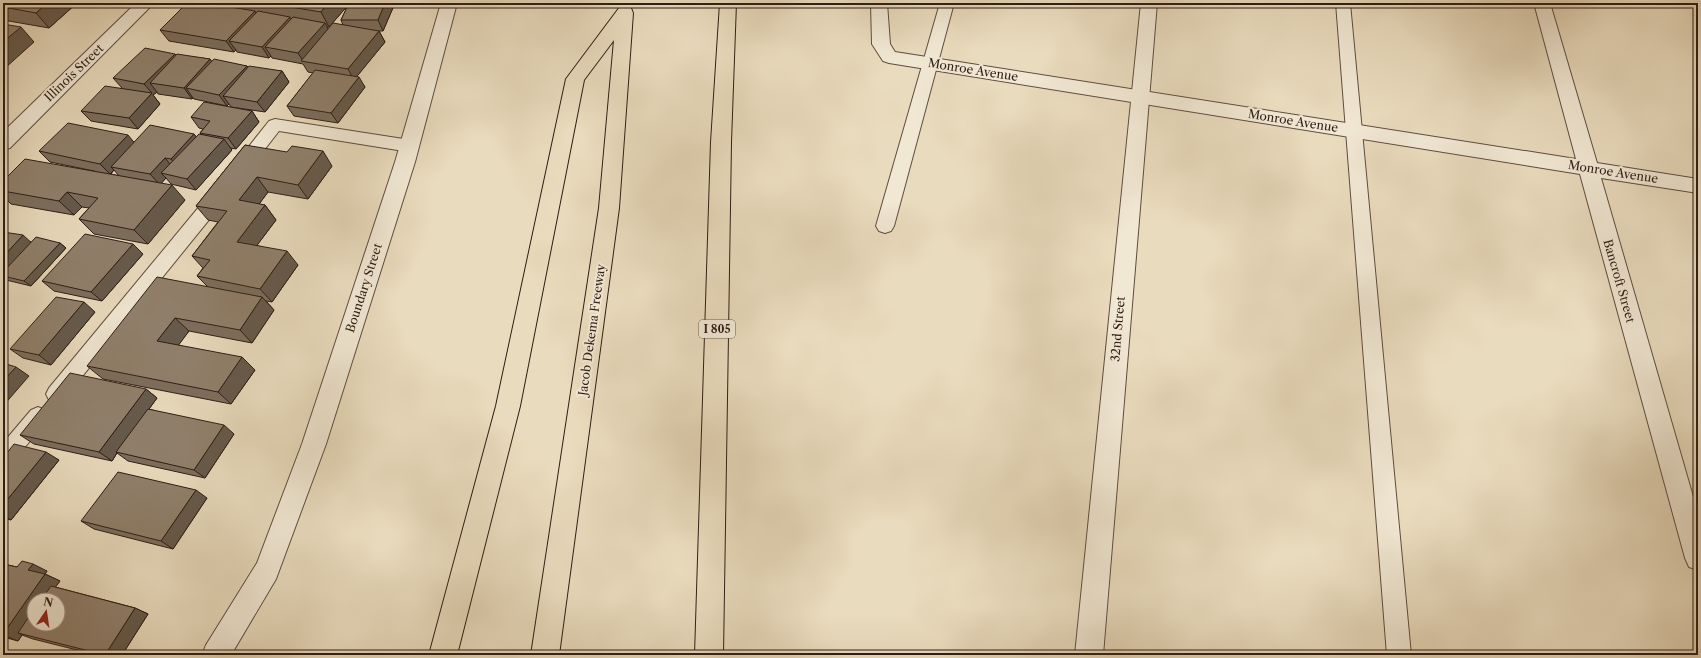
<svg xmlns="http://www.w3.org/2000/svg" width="1701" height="658" font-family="'Libre Caslon Text',serif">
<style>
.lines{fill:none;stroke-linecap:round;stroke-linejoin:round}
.service-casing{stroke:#5e4c3f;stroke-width:2}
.minor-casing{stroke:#5e4c3f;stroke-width:2}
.tertiary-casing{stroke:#5e4c3f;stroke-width:2}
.motorway-casing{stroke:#2f1d15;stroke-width:2}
.service{fill:#f1e8d4;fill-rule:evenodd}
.minor{fill:#f1e8d4;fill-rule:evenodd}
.tertiary{fill:#f1e8d4;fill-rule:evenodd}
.motorway{fill:#e9dbbd;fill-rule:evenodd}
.wall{fill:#7c6e5d;stroke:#2f1d15;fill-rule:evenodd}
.shaded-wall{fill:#655a4c;stroke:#2f1d15}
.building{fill:#90806c;stroke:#2f1d15}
.labels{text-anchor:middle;stroke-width:4;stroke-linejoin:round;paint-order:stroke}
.shield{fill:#f1e8d4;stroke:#695a4e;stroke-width:1}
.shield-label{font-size:11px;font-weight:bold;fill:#2f1d15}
.street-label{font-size:12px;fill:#2f1d15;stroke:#f1e8d4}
</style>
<rect width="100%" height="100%" fill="#e9dbbd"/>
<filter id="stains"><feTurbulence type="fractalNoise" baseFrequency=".005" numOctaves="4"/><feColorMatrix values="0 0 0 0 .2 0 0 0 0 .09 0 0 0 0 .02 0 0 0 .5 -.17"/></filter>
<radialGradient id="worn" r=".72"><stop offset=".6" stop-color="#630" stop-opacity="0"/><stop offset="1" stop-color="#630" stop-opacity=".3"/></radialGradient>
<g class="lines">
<defs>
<path id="service" d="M 940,3 L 954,3 L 894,226 L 891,231 L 885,233 L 879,231 L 876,226 Z
M 1336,3 L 1350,3 L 1411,655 L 1387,655 Z
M 275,119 L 410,140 L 416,142 L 418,146 L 416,150 L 410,152 L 279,131 L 247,172 L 241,174 L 235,172 L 233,168 L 235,164 L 269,121 Z
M 219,189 L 225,190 L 228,195 L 225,200 L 63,400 L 56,403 L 49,400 L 46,394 L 49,388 L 213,190 Z
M 38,407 L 45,410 L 48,416 L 45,422 L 10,466 L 3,468 L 3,443 L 31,410 Z"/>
<path id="minor" d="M 136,3 L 154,3 L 10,148 L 3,150 L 3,132 Z
M 441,3 L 457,3 L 415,162 L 326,444 L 276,579 L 231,655 L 202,655 L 206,645 L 257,563 L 302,444 L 395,162 Z
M 871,3 L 887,3 L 890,44 L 895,52 L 1576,159 L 1534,3 L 1550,3 L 1597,163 L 1698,179 L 1698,193 L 1601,178 L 1698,514 L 1698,570 L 1689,567 L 1685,558 L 1580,174 L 889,63 L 883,61 L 872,44 Z"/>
<path id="tertiary" d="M 1141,3 L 1157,3 L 1103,655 L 1075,655 Z"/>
<path id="motorway" d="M 720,3 L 736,3 L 731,142 L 723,655 L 695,655 L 711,142 Z
M 625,7 L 631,8 L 633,13 L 619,208 L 559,655 L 531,655 L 599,208 L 614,40 L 584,80 L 520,406 L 457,655 L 429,655 L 496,406 L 566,79 L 619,8 Z"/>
</defs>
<use href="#service" class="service-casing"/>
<use href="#minor" class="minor-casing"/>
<use href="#tertiary" class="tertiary-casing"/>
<use href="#motorway" class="motorway-casing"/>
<use href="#service" class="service"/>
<use href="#minor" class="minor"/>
<use href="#tertiary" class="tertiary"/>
<use href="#motorway" class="motorway"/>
</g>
<path class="wall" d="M 3,3 L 77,3 L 49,28 L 3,20 Z
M 187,3 L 395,3 L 383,31 L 379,31 L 385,42 L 357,76 L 365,87 L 338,123 L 294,116 L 287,106 L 313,73 L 308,72 L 303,64 L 272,58 L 271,56 L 269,58 L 237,52 L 236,50 L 234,52 L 169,41 L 160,30 ZM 348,5 L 341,20 L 343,25 L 328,29 L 327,27 L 329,27 Z
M 176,55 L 210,59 L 212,62 L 247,66 L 248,68 L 282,71 L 289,82 L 265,112 L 231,107 L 229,104 L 227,106 L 194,99 L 193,98 L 192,99 L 158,94 L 157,92 L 153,95 L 160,104 L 138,129 L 91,121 L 81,111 L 122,88 L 113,78 Z
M 252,111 L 259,122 L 236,149 L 230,148 L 232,150 L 196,190 L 171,184 L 166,178 L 161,183 L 185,200 L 148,244 L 94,234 L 79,219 L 89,208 L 82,207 L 74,215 L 11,204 L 3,196 L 3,181 L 94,171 L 50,162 L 39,151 L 134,142 L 194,134 L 196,137 L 201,134 L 200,133 L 203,129 L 199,128 L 191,117 ZM 114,170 L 119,176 L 111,174 Z
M 245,145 L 332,166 L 308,199 L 268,192 L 259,204 L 265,205 L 276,220 L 257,245 L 298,265 L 272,302 L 266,301 L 274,310 L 252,343 L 189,331 L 178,345 L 255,370 L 231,404 L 103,379 L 87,366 L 207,286 L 197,276 L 203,268 L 192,256 L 218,222 L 208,220 L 196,206 Z
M 3,232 L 31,242 L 60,243 L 66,248 L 31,286 L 6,280 L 3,278 Z
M 143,254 L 102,301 L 54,291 L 42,281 Z
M 95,312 L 51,365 L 23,358 L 10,349 Z
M 146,389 L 157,398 L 149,409 L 234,434 L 205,478 L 128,461 L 117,453 L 112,461 L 34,444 L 20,435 Z
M 3,458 L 59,460 L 11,520 L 3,518 Z
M 207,498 L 173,549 L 94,529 L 81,521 Z
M 3,564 L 17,567 L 47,571 L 45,574 L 60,581 L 55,587 L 135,608 L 148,614 L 122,655 L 97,655 L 33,639 L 22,635 L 18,641 L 3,637 Z"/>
<path class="shaded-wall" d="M 47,3 L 77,3 L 49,28 L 36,13 Z
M 328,3 L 350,3 L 329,27 L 321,12 Z
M 385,3 L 395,3 L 383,31 L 378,20 Z
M 255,11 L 262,22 L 229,41 L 236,50 L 234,52 L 226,41 Z
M 290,17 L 296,28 L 265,47 L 271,56 L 269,58 L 262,47 Z
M 325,23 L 331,34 L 303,61 L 298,53 Z
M 21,27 L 34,42 L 4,69 L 3,68 L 3,42 Z
M 379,31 L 385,42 L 354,80 L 348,69 Z
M 175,54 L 183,64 L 150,83 L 157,92 L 153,95 L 160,104 L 138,129 L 129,118 L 152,93 L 144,84 Z
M 210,59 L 218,70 L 186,88 L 193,98 L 192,99 L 184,88 Z
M 247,66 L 254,77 L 223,96 L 229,104 L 227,106 L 219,95 Z
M 282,71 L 289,82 L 265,112 L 257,102 Z
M 359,77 L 365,87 L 338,123 L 331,113 Z
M 252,111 L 259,122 L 236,149 L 228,138 Z
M 194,134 L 202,144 L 180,170 L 171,159 Z
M 128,135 L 137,146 L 111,167 L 114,170 L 110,174 L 100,164 Z
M 224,139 L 232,150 L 196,190 L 187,179 Z
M 323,151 L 332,166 L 308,199 L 298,185 Z
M 165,158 L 174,169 L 161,173 L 166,178 L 160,185 L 150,174 Z
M 257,177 L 268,192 L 251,215 L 239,200 Z
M 172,185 L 185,200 L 148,244 L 134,230 Z
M 67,192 L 82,207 L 74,215 L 59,201 Z
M 265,205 L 276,220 L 249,256 L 237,242 Z
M 23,235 L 35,246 L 3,276 L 3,257 Z
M 60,243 L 66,248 L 31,286 L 24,281 Z
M 133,244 L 143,254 L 102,301 L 91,292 Z
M 287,251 L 298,265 L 272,302 L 260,289 Z
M 262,297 L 274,310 L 252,343 L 240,330 Z
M 84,302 L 95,312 L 51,365 L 39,355 Z
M 175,318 L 189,331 L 172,354 L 157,341 Z
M 242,357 L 255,370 L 231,404 L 218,392 Z
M 16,367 L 29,376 L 3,406 L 3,381 Z
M 146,389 L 157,398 L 117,453 L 116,452 L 117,453 L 112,461 L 99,452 Z
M 224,425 L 234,434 L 205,478 L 194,470 Z
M 46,452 L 59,460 L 11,520 L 3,516 L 3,505 Z
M 196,490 L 207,498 L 173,549 L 161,541 Z
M 33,564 L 47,571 L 43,577 L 28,570 Z
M 45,574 L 60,581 L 46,600 L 34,600 L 34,618 L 18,633 L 22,635 L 18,641 L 3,635 L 3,634 Z
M 135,608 L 148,614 L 122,655 L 105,655 Z"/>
<path class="building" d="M 3,3 L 47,3 L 36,13 L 3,7 Z
M 187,3 L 206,3 L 255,11 L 226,41 L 160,30 Z
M 266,3 L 328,3 L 321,12 Z
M 349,3 L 385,3 L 378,20 L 341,20 Z
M 258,11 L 290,17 L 262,47 L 229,41 Z
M 293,17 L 325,23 L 298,53 L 265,47 Z
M 333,23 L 379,31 L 348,69 L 301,61 Z
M 3,24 L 21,27 L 3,42 Z
M 145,48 L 175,54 L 144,84 L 113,78 Z
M 177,54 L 210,59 L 184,88 L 150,83 Z
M 214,59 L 247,66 L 219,95 L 186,88 Z
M 249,66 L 282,71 L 257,102 L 223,96 Z
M 315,70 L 359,77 L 331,113 L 287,106 Z
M 105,86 L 152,93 L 129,118 L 81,111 Z
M 204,102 L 252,111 L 228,138 L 200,133 L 210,121 L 191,117 Z
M 68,123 L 128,135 L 100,164 L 39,151 Z
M 150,125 L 194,134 L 171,159 L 165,158 L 150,174 L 111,167 Z
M 199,134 L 224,139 L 187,179 L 161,173 Z
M 245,145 L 287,152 L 292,146 L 323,151 L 298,185 L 257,177 L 239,200 L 265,205 L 237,242 L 287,251 L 260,289 L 197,276 L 210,260 L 192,256 L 227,211 L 196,206 Z
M 25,159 L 172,185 L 134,230 L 79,219 L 98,198 L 67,192 L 59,201 L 3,191 L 3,181 Z
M 3,232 L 23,235 L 3,257 Z
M 85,234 L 133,244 L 91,292 L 42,281 Z
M 36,237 L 60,243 L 24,281 L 3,276 L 3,272 Z
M 157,277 L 262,297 L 240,330 L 175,318 L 157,341 L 242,357 L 218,392 L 87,366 Z
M 56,297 L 84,302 L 39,355 L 10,349 Z
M 3,363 L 16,367 L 3,381 Z
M 70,373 L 146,389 L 99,452 L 20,435 Z
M 148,409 L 224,425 L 194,470 L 116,452 Z
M 14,444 L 46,452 L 3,505 L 3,458 Z
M 118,472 L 196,490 L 161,541 L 81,521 Z
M 22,561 L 33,564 L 28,570 L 45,574 L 3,634 L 3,564 L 17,567 Z
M 51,586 L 135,608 L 105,655 L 18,633 L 34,609 L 34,624 L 58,624 L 58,600 L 41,600 Z"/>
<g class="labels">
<rect class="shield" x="699" y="320" width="36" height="18" rx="3"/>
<g class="shield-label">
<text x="717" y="333">I 805</text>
</g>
<g class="street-label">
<text transform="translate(973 70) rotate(9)" y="4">Monroe Avenue</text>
<text transform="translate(74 73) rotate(-44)" y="4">Illinois Street</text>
<text transform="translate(1293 121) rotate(9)" y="4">Monroe Avenue</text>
<text transform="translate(1613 172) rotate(9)" y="4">Monroe Avenue</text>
<text transform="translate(1619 281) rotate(74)" y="4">Bancroft Street</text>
<text transform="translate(364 288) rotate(-72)" y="4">Boundary Street</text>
<text transform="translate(1118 329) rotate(-85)" y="4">32nd Street</text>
<text transform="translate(592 330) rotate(-82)" y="4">Jacob Dekema Freeway</text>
</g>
</g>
<rect width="1701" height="658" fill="none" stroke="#e9dbbd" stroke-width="16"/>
<rect x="4" y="4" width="1693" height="650" fill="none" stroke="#2f1d15" stroke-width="2"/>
<rect x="8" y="8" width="1685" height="642" fill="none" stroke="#2f1d15"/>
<g transform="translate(46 612) rotate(13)"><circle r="19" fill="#f1e8d4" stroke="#a39788"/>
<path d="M0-3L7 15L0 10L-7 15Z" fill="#8f2418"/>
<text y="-6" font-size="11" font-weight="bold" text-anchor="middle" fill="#2f1d15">N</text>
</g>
<rect width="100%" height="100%" filter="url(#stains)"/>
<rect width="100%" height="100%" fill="url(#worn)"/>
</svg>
